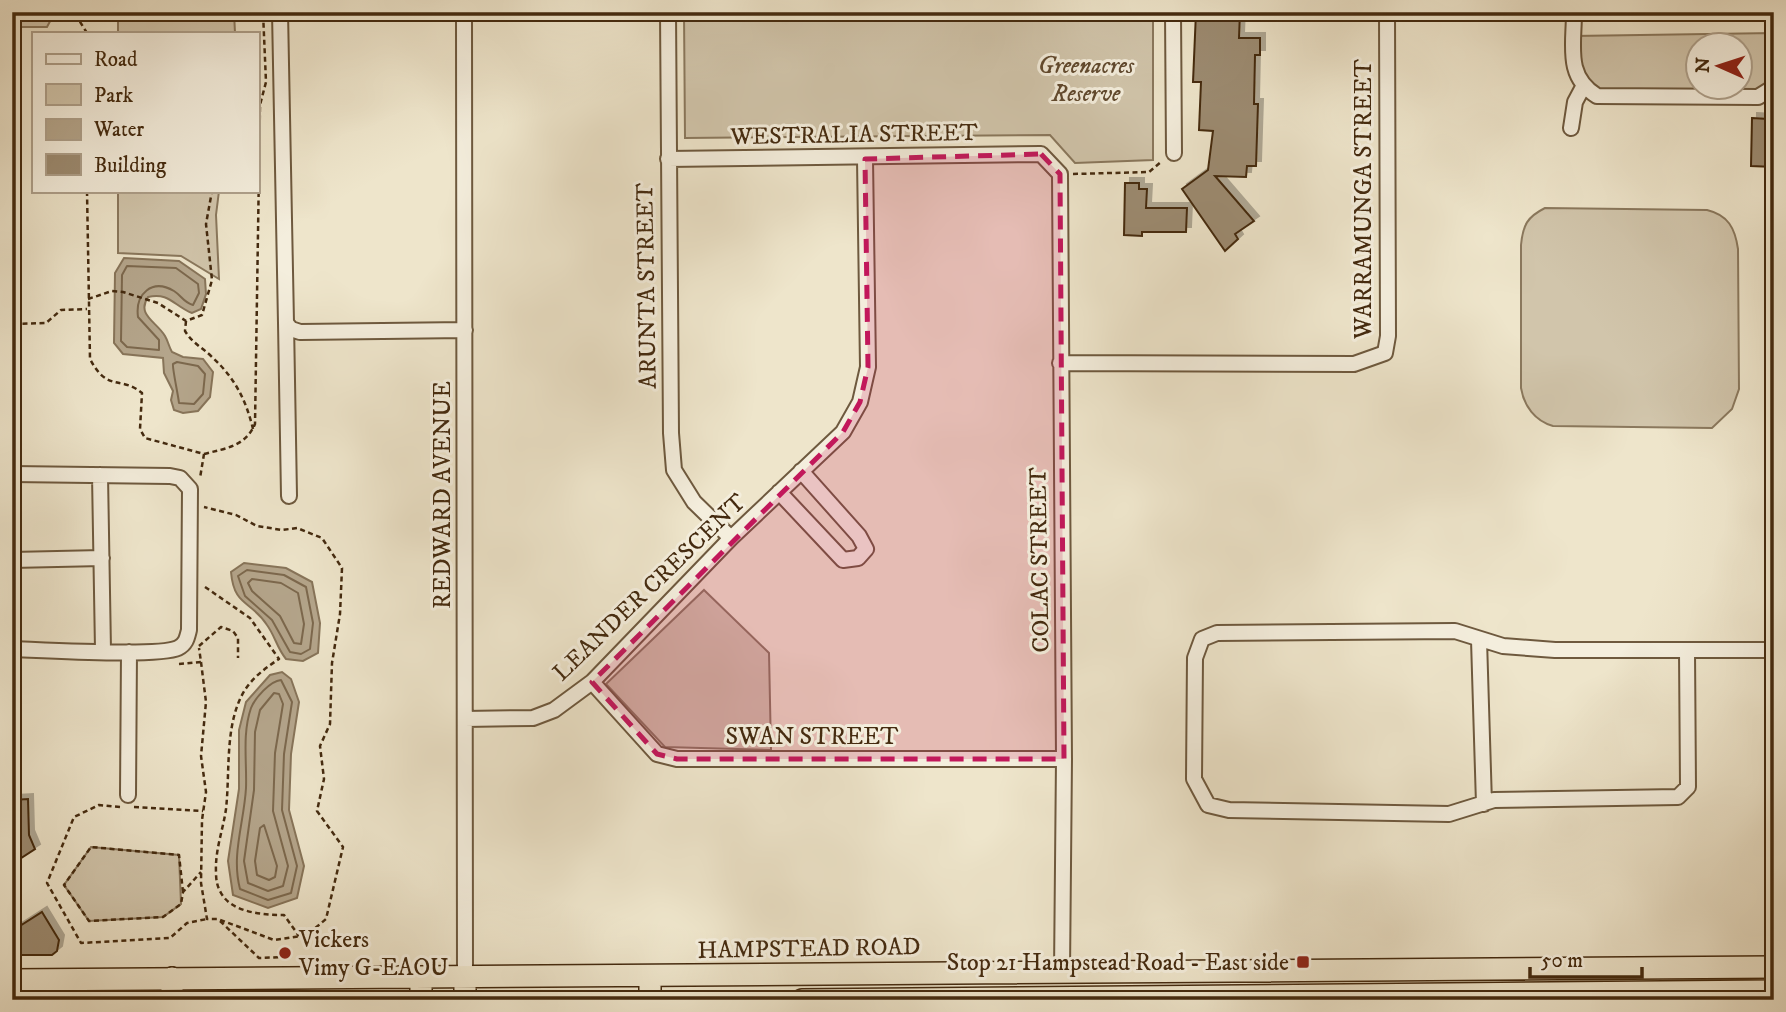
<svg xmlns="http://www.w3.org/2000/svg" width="1786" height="1012" font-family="'IM FELL DW Pica',serif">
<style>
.green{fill:#d1c5ab;stroke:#8a785d;stroke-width:2;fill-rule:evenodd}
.water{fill:#b4a58b;stroke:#877459;stroke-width:2}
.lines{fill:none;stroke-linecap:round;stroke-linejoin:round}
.shore{stroke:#7c684d;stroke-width:2}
.building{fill:#9c8b71;stroke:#442a0f;stroke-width:2;filter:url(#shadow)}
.minor-casing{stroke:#6e593e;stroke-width:18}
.highway-casing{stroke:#442a0f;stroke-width:24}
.path{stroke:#442a0f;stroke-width:2.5;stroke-dasharray:5 3.5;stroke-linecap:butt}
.minor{stroke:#f4eedd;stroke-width:14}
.highway{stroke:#eee5cb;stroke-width:21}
.marked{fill:#c2185b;fill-opacity:0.2;stroke:#c2185b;stroke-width:5;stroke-dasharray:14 9;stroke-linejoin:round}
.poi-dot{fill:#8f2418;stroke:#f4eedd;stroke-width:2.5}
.labels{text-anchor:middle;stroke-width:6;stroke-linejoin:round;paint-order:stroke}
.park-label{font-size:24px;font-style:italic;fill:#60492e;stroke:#f4eedd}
.street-label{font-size:24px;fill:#442a0f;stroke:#f4eedd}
.poi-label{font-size:24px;fill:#442a0f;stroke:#f4eedd;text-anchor:start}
</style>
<defs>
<filter id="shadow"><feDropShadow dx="5" dy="-5" stdDeviation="0" flood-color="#0004"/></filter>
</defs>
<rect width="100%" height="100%" fill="#eee5cb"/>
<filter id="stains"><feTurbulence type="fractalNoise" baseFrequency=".00286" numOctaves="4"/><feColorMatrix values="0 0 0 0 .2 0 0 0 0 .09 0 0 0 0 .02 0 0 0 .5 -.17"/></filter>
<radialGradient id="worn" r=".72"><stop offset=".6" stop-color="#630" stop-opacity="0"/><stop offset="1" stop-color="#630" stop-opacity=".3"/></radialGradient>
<path class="green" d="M 12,12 L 55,12 L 47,27 L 12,27 Z
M 118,12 L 234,12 L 235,33 L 118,33 Z
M 684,12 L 1153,12 L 1153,160 L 1075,163 L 1050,135 L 685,138 Z
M 1774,33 L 1774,87 L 1758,97 L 1597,96 L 1583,87 L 1574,36 ZM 1698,46 L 1740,46 L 1740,88 L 1698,88 Z
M 118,191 L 219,191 L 216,215 L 219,279 L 181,256 L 118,253 Z
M 1545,208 L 1707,210 C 1728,215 1735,228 1738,249 L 1739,389 L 1732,409 L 1712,428 L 1553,426 C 1535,421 1524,406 1521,388 L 1521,245 C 1523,225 1527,217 1545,208 Z
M 704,590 L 769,653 L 771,750 L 665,747 L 606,684 Z
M 91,847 L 179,855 L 181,904 L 163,917 L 89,921 L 64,885 Z"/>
<path class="water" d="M 124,258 L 179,261 L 205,279 L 206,294 L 201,309 L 192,313 C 174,306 169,292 148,297 C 136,315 157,322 165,336 C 168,341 169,347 172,352 L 183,357 L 203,359 L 213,372 L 210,397 L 198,411 L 183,413 L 174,410 L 171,400 L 173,391 L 164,373 L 163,358 L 123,354 L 114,343 L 115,273 Z
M 244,563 L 286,568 L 312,582 L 320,623 L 318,653 L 303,661 L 286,659 C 277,648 275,636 267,625 C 251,600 234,607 231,572 Z
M 282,672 L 291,679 L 299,702 L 291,754 L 289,810 L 304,866 L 297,898 L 268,908 L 233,895 L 228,861 L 239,789 L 239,730 L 246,702 L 270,675 Z"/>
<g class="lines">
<path class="shore" d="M 127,266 L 176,268 L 198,284 L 199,293 L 193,305 C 183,302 182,296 174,291 C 152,278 135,294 138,317 L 159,340 L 159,350 L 127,347 L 121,341 L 122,275 Z
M 177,362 L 198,366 L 205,374 L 203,394 L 194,404 L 179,403 C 178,394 172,367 173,364 Z
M 247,570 L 284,575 L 306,587 L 313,623 L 310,649 L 301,654 L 290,652 L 272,620 L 245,596 L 238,576 Z
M 252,579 L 281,583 L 298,593 L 304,624 L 301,644 L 294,643 L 280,616 L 252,591 L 248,583 Z
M 281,680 L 292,702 L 284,754 L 282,810 L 297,866 L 291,893 L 268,900 L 240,889 C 231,855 244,823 246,788 C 247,762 242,734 251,708 C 255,698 270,681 281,680 Z
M 274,693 L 279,694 L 283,704 L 275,753 L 273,811 L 288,866 L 283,886 L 268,891 L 248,883 L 244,861 L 254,790 L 255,732 L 260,710 Z
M 264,825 L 277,866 L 275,877 L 269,880 L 257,875 L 255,861 L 260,828 Z"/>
</g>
<path class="building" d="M 1196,12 L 1240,12 L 1239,38 L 1260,38 L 1260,55 L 1255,55 L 1254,104 L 1258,104 L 1256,166 L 1247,166 L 1246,177 L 1215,176 L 1254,221 L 1235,234 L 1238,239 L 1225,251 L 1182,189 L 1208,170 L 1213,131 L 1199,130 L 1201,82 L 1193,82 Z
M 1752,118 L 1768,119 L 1767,147 L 1774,147 L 1774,167 L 1751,166 Z
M 1125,183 L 1139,183 L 1139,189 L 1147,189 L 1146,208 L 1187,208 L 1186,232 L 1142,232 L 1142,236 L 1124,235 Z
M 28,799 L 29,835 L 35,849 L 12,864 L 12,800 Z
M 42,912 L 59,940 L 57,951 L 52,955 L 12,955 L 12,931 Z"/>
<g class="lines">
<defs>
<path id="minor" d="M 280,12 L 286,323 L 291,329 L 300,332 L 465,330
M 464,12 L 465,977
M 668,12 L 671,433 L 674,470 L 694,502 L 731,538
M 1173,12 L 1174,153
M 1574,12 C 1574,46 1565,76 1597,96 L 1758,97 L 1774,87
M 1571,128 L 1575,102 L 1583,87
M 668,159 L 1041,154 L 1060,174 L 1064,759 L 1062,972
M 286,323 L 289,496
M 1060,363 L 1354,364 L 1385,353 L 1388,336 L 1387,12
M 12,474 L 170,476 L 180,478 L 190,489 L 189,630 C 187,638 186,644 178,648 C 159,657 41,650 12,649
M 100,475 L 103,650
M 779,492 L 843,560 L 858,558 L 866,549 L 859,536 L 801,471
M 12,560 L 102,558
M 1479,640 L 1484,804
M 1687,651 L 1688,787 L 1678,797 L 1494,800 L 1449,814 L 1229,810 L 1208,805 L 1194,779 L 1195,658 L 1202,639 L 1217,633 L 1455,631 L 1503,646 L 1555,650 L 1774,650
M 592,682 L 657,754 L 677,759 L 1064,759
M 465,719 L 533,718 L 554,710 L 592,682 L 731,538 L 843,432 L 860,402 L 868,367 L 865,159
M 128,795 L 129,652"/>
<path id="highway" d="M 650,976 L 650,1000
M 421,977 L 421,1000
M 465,977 L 465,1000
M 12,980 L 1774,967
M 172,1000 L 172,978
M 802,1000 L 1774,991"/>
</defs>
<use href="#minor" class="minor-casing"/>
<use href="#highway" class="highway-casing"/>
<path class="path" d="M 12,18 L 40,18 L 45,12
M 40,18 L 77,17 L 87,33
M 1073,174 L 1149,172 L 1161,162
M 87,191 L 90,359 C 108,393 120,375 142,393 L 140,429 L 145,438 L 204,454 L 200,478
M 88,299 L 112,291 L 123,292 L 158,303 L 186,321 L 202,315 L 212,280 L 206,224 L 212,191
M 186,321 L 185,331 C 193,344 202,347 212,357 C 235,378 246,400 253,429
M 14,324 L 46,323 L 61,310 L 87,309
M 204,454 C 226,448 245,447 255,424 L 260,105 L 266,82 L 263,12
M 205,587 L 250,618 L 279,659 C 264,669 249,680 241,697 C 225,730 230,773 226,809 C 223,830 215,850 216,872 C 216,880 217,886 221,893 C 232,913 264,915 284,915 L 299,936
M 199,646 L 221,627 L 233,631 L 238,638 L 238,658
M 201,662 L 206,702 L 201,756 L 206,792 L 202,820 L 201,883 L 207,919 L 218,919 L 274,940 L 307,935 L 326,919 L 343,847 L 317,811 L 324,779 L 320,746 L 330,724 L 332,663 L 340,614 L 342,568 L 322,538 L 297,528 L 282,530 L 257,526 L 236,515 L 204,507
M 179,664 L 201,662 L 199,648
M 120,807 L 99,805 L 74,817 L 47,883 L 81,943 L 170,938 L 187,923 L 207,919
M 134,807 L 203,811
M 183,892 L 179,855 L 91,847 L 64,885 L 89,921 L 163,917 L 181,904 L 183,892 L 201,872
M 220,921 L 259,958 L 287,957 L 287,960"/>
<use href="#minor" class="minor"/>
<use href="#highway" class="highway"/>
</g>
<path class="marked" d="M 1041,154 L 1060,174 L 1064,759 L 677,759 L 657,754 L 592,682 L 843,432 L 860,402 L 868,367 L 865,159 Z"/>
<g class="poi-dot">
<circle cx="285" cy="953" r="7"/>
<rect x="1296" y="955" width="14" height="14" rx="3.5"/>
</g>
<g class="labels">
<g class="park-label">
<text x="1086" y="73">Greenacres<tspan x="1086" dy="28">Reserve</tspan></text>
</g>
<g class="street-label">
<text transform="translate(854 134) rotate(-1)" y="8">WESTRALIA STREET</text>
<text transform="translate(1363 199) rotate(-90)" y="8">WARRAMUNGA STREET</text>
<text transform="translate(646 286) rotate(-91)" y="8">ARUNTA STREET</text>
<text transform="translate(442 495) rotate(-90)" y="8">REDWARD AVENUE</text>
<text transform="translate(1039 560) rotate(-91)" y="8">COLAC STREET</text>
<text transform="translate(649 587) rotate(-44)" y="8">LEANDER CRESCENT</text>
<text x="812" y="744">SWAN STREET</text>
<text transform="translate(809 948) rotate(-1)" y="8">HAMPSTEAD ROAD</text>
</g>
<g class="poi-label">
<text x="299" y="947">Vickers<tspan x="299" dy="28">Vimy G-EAOU</tspan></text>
<text x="1289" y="970" text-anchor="end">Stop 21 Hampstead Road - East side</text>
</g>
</g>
<rect width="1786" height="1012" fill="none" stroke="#eee5cb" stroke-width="42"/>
<rect x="14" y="14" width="1758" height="984" fill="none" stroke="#442a0f" stroke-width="3.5"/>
<rect x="21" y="21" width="1744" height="970" fill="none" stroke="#442a0f" stroke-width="2"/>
<rect x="32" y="32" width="228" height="161" fill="#f4eedd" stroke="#aea08b" stroke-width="2"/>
<rect x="46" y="54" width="35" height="10" fill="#f4eedd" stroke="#aea08b" stroke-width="2"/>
<text x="94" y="66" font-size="21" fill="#442a0f">Road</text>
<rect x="46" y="84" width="35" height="21" fill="#d1c5ab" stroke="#aea08b" stroke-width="2"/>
<text x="94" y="102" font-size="21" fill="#442a0f">Park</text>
<rect x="46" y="119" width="35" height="21" fill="#b4a58b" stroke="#aea08b" stroke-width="2"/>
<text x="94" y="136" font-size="21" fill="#442a0f">Water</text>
<rect x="46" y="154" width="35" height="21" fill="#9c8b71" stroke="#aea08b" stroke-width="2"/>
<text x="94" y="172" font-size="21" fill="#442a0f">Building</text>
<g transform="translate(1719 66) rotate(273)"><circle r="33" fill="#f4eedd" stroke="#aea08b" stroke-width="2"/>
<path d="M0-5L12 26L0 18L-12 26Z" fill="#8f2418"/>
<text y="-10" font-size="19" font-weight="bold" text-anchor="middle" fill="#442a0f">N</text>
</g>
<path d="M1530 967v10h112v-10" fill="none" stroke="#442a0f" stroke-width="3.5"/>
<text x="1541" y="967" font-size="21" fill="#442a0f" stroke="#f4eedd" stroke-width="5" paint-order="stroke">50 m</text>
<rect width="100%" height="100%" filter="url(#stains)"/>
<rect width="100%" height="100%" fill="url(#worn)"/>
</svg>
